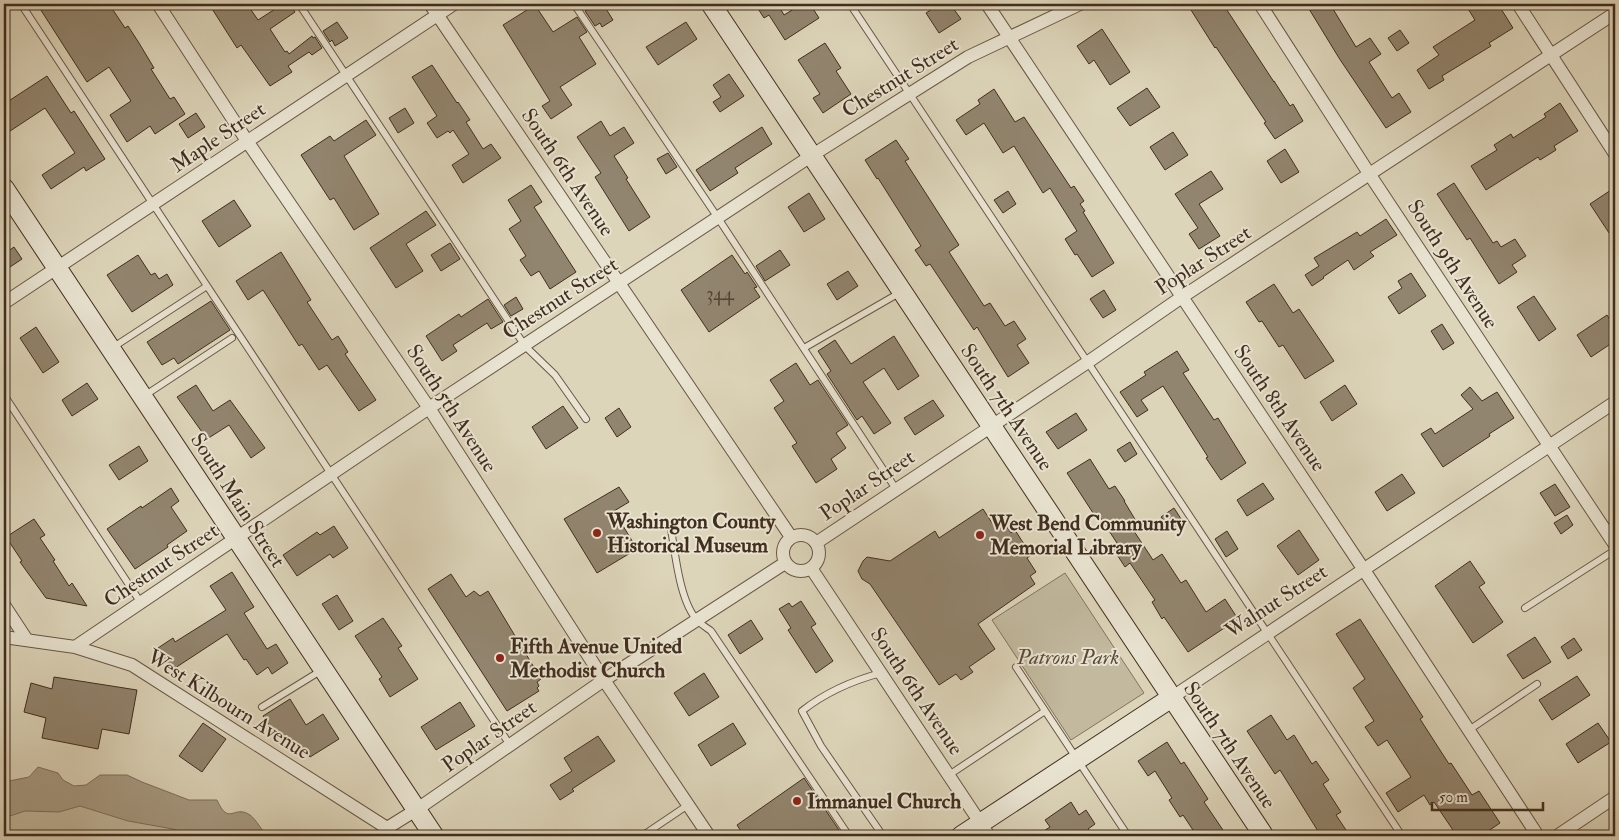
<svg xmlns="http://www.w3.org/2000/svg" width="1619" height="840" font-family="'IM FELL Double Pica',serif">
<style>
.green{fill:#c2b99f;stroke:#82745e}
.water{fill:#a89c85;stroke:#7f705c}
.building{fill:#92856f;stroke:#412e1e}
.lines{fill:none;stroke-linecap:round;stroke-linejoin:round}
.lane-casing{stroke:#685845;stroke-width:8}
.street-casing{stroke:#685845;stroke-width:14}
.secondary-casing{stroke:#412e1e;stroke-width:21}
.lane{stroke:#e9e4d2;stroke-width:6}
.street{stroke:#e9e4d2;stroke-width:12}
.secondary{stroke:#e9e4d2;stroke-width:19}
.poi-dot{fill:#8f2418;stroke:#e9e4d2;stroke-width:2}
.labels{text-anchor:middle;stroke-width:4;stroke-linejoin:round;paint-order:stroke}
.number-label{font-size:19px;fill:#554432}
.street-label{font-size:21px;fill:#412e1e;stroke:#e9e4d2}
.poi-label{font-size:21px;font-weight:bold;fill:#412e1e;stroke:#e9e4d2;text-anchor:start}
.park-label{font-size:21px;font-style:italic;fill:#5b4a38;stroke:#e9e4d2}
</style>
<rect width="100%" height="100%" fill="#ddd5ba"/>
<filter id="stains"><feTurbulence type="fractalNoise" baseFrequency=".004" numOctaves="4"/><feColorMatrix values="0 0 0 0 .2 0 0 0 0 .09 0 0 0 0 .02 0 0 0 .5 -.17"/></filter>
<radialGradient id="worn" r=".72"><stop offset=".6" stop-color="#630" stop-opacity="0"/><stop offset="1" stop-color="#630" stop-opacity=".3"/></radialGradient>
<path class="green" d="M 1065,573 L 1144,693 L 1071,740 L 992,620 Z
M 84,804 L 153,821 L 194,836 L 4,836 L 4,815 L 34,807 Z"/>
<path class="water" d="M 38,767 L 58,773 L 63,780 L 74,786 L 86,785 L 100,775 L 127,775 L 142,782 L 189,800 L 217,800 C 229,827 234,804 250,815 C 257,820 261,831 269,836 L 188,836 L 173,829 L 128,821 L 80,806 L 59,812 L 25,811 L 4,818 L 4,782 L 29,777 Z"/>
<path class="building" d="M 37,4 L 109,4 L 125,28 L 128,26 L 139,43 L 154,68 L 151,69 L 170,99 L 174,97 L 185,114 L 155,134 L 150,126 L 127,142 L 110,115 L 131,101 L 109,67 L 87,82 Z
M 209,4 L 247,4 L 258,20 L 283,4 L 290,4 L 295,12 L 270,29 L 285,52 L 287,51 L 289,54 L 312,36 L 313,38 L 315,37 L 322,48 L 312,55 L 309,52 L 288,66 L 292,72 L 270,86 L 241,45 L 237,48 Z
M 588,4 L 603,4 L 613,20 L 602,27 L 600,23 L 595,26 L 585,11 L 591,8 Z
M 755,4 L 786,4 L 780,8 L 784,15 L 802,4 L 810,4 L 819,18 L 785,40 L 769,15 L 764,18 Z
M 940,4 L 950,4 L 961,19 L 939,33 L 926,13 Z
M 1200,4 L 1223,4 L 1274,82 L 1274,81 L 1290,106 L 1293,104 L 1303,121 L 1275,139 L 1264,123 L 1266,122 L 1216,47 L 1215,48 L 1191,10 Z
M 1306,4 L 1330,4 L 1356,47 L 1370,38 L 1381,54 L 1369,62 L 1392,98 L 1399,93 L 1411,112 L 1386,128 L 1339,58 Z
M 1465,4 L 1498,4 L 1513,28 L 1489,43 L 1491,46 L 1442,76 L 1444,80 L 1429,89 L 1417,70 L 1439,55 L 1433,47 L 1475,20 Z
M 535,5 L 553,32 L 577,17 L 587,32 L 579,37 L 596,64 L 560,87 L 572,105 L 551,119 L 542,106 L 550,101 L 503,25 Z
M 337,22 L 348,38 L 335,46 L 332,40 L 330,42 L 323,31 Z
M 686,22 L 697,39 L 658,65 L 646,47 Z
M 1102,29 L 1130,72 L 1110,85 L 1094,60 L 1089,64 L 1077,46 Z
M 1400,30 L 1409,43 L 1397,51 L 1388,38 Z
M 825,43 L 841,68 L 836,71 L 851,94 L 823,113 L 813,98 L 820,94 L 798,60 Z
M 432,65 L 457,103 L 458,102 L 470,120 L 466,122 L 483,149 L 491,144 L 501,158 L 463,183 L 452,165 L 469,154 L 453,130 L 450,133 L 448,131 L 437,138 L 427,123 L 437,116 L 412,77 Z
M 729,74 L 744,96 L 720,112 L 713,102 L 721,97 L 713,85 Z
M 47,76 L 71,113 L 74,111 L 105,159 L 86,171 L 84,167 L 51,189 L 42,175 L 75,153 L 45,108 L 4,135 L 4,104 Z
M 1147,88 L 1160,107 L 1130,126 L 1117,108 Z
M 994,89 L 1015,122 L 1024,117 L 1071,188 L 1074,186 L 1084,201 L 1080,204 L 1085,211 L 1083,212 L 1114,263 L 1092,277 L 1077,254 L 1075,255 L 1065,239 L 1077,231 L 1050,188 L 1043,193 L 1014,146 L 1003,153 L 984,123 L 966,135 L 956,120 L 980,104 L 978,100 Z
M 1560,103 L 1578,131 L 1554,146 L 1556,150 L 1540,160 L 1538,157 L 1486,190 L 1471,166 L 1497,150 L 1494,145 L 1511,134 L 1513,138 L 1546,117 L 1544,114 Z
M 405,108 L 414,123 L 398,133 L 389,118 Z
M 196,113 L 205,127 L 188,138 L 179,124 Z
M 366,120 L 376,135 L 344,156 L 379,214 L 354,230 L 334,198 L 330,200 L 301,155 L 330,136 L 334,141 Z
M 601,121 L 610,136 L 624,127 L 634,143 L 614,156 L 628,178 L 626,179 L 650,217 L 629,231 L 595,177 L 601,173 L 577,137 Z
M 762,127 L 772,144 L 735,168 L 738,173 L 710,191 L 696,170 Z
M 1173,132 L 1188,155 L 1165,170 L 1150,147 Z
M 896,140 L 909,159 L 905,161 L 959,245 L 949,252 L 984,306 L 990,303 L 1005,326 L 1014,321 L 1026,339 L 1017,345 L 1029,363 L 1008,377 L 977,327 L 974,330 L 930,264 L 926,266 L 915,250 L 921,246 L 878,178 L 877,179 L 865,160 Z
M 1285,149 L 1299,172 L 1281,183 L 1267,161 Z
M 668,153 L 677,167 L 666,174 L 657,159 Z
M 1211,171 L 1223,189 L 1199,204 L 1220,236 L 1199,249 L 1189,234 L 1198,228 L 1175,194 Z
M 1454,183 L 1493,243 L 1497,241 L 1501,247 L 1515,239 L 1526,256 L 1512,265 L 1517,272 L 1499,284 L 1470,238 L 1467,240 L 1437,194 Z
M 531,185 L 542,202 L 534,207 L 576,272 L 550,289 L 539,271 L 531,276 L 520,260 L 526,256 L 509,229 L 521,221 L 508,200 Z
M 1611,190 L 1615,197 L 1615,242 L 1590,204 Z
M 1008,191 L 1016,204 L 1003,213 L 994,200 Z
M 809,193 L 825,219 L 804,232 L 788,207 Z
M 234,200 L 251,226 L 219,247 L 202,221 Z
M 426,211 L 436,225 L 406,244 L 423,271 L 396,288 L 370,248 Z
M 1386,219 L 1397,235 L 1370,252 L 1374,256 L 1354,270 L 1348,260 L 1323,277 L 1324,278 L 1312,286 L 1305,275 L 1319,266 L 1314,258 L 1357,232 L 1360,236 Z
M 450,243 L 460,259 L 441,271 L 431,255 Z
M 14,247 L 22,259 L 4,271 L 4,254 Z
M 780,250 L 790,265 L 765,281 L 756,266 Z
M 281,252 L 311,300 L 307,302 L 332,340 L 338,336 L 348,352 L 345,354 L 376,400 L 359,411 L 327,365 L 319,370 L 302,344 L 299,346 L 263,290 L 248,300 L 236,281 Z
M 138,255 L 151,275 L 155,273 L 159,279 L 167,274 L 173,285 L 132,312 L 107,275 Z
M 732,255 L 745,274 L 747,272 L 757,287 L 754,288 L 760,297 L 709,332 L 681,290 Z
M 848,271 L 858,286 L 837,300 L 827,284 Z
M 1411,273 L 1426,296 L 1399,314 L 1388,297 L 1402,288 L 1398,281 Z
M 1274,284 L 1293,313 L 1299,309 L 1334,361 L 1305,379 L 1283,345 L 1279,347 L 1262,321 L 1259,322 L 1246,302 Z
M 1104,290 L 1116,310 L 1103,318 L 1090,299 Z
M 1534,296 L 1556,329 L 1539,341 L 1517,307 Z
M 516,297 L 523,309 L 511,316 L 504,305 Z
M 488,299 L 503,322 L 491,329 L 487,323 L 453,345 L 457,351 L 442,361 L 426,336 L 459,314 L 461,317 Z
M 211,301 L 230,330 L 178,364 L 174,358 L 162,365 L 147,342 Z
M 1607,315 L 1615,328 L 1615,341 L 1591,357 L 1577,335 Z
M 1442,324 L 1454,343 L 1443,350 L 1431,331 Z
M 36,327 L 59,362 L 43,373 L 20,338 Z
M 894,336 L 919,376 L 898,390 L 884,368 L 863,382 L 891,423 L 874,434 L 862,416 L 857,420 L 827,374 L 831,371 L 818,351 L 835,340 L 851,364 Z
M 1177,351 L 1189,370 L 1183,373 L 1214,420 L 1218,418 L 1246,463 L 1221,480 L 1206,458 L 1208,457 L 1163,386 L 1141,400 L 1148,410 L 1137,417 L 1120,392 L 1146,375 L 1144,372 Z
M 796,363 L 810,385 L 818,380 L 848,425 L 836,433 L 846,448 L 831,459 L 837,469 L 816,483 L 792,446 L 797,443 L 774,408 L 784,401 L 770,380 Z
M 87,383 L 98,399 L 72,416 L 62,400 Z
M 196,385 L 213,411 L 230,400 L 265,448 L 251,458 L 229,425 L 207,439 L 177,397 Z
M 1345,385 L 1357,404 L 1332,421 L 1320,402 Z
M 1470,387 L 1482,401 L 1497,392 L 1514,418 L 1489,434 L 1490,436 L 1443,467 L 1421,434 L 1431,428 L 1435,434 L 1473,409 L 1461,395 Z
M 933,400 L 944,416 L 915,435 L 904,418 Z
M 563,406 L 578,428 L 546,449 L 532,427 Z
M 619,408 L 631,427 L 617,437 L 605,418 Z
M 1076,413 L 1087,430 L 1058,449 L 1046,432 Z
M 1130,442 L 1137,454 L 1125,462 L 1117,450 Z
M 139,446 L 148,461 L 119,480 L 109,465 Z
M 1090,459 L 1109,489 L 1115,486 L 1125,501 L 1124,501 L 1136,521 L 1130,525 L 1153,560 L 1162,554 L 1181,583 L 1186,580 L 1206,612 L 1225,599 L 1238,619 L 1188,652 L 1164,617 L 1162,619 L 1152,602 L 1155,600 L 1130,563 L 1125,567 L 1112,547 L 1117,543 L 1100,517 L 1097,519 L 1067,473 Z
M 1402,474 L 1415,493 L 1387,511 L 1375,492 Z
M 1263,483 L 1274,499 L 1247,516 L 1237,500 Z
M 1555,484 L 1570,507 L 1555,516 L 1540,493 Z
M 619,487 L 629,502 L 614,511 L 637,549 L 597,573 L 564,519 Z
M 171,488 L 179,501 L 171,507 L 187,531 L 167,545 L 168,547 L 135,569 L 107,529 L 141,506 L 142,508 Z
M 1174,508 L 1183,522 L 1170,530 L 1161,517 Z
M 983,509 L 994,526 L 1002,520 L 1011,533 L 1015,530 L 1031,555 L 1027,558 L 1036,572 L 1030,576 L 1035,584 L 978,624 L 995,649 L 969,667 L 973,672 L 961,680 L 956,674 L 939,685 L 870,584 L 862,579 L 858,571 L 863,561 L 867,557 L 890,561 L 935,531 L 939,538 Z
M 1567,515 L 1573,525 L 1561,534 L 1554,523 Z
M 34,519 L 45,535 L 40,538 L 55,560 L 53,561 L 69,586 L 72,583 L 87,606 L 46,598 L 20,562 L 22,561 L 6,537 Z
M 334,526 L 348,548 L 333,558 L 330,554 L 297,576 L 283,555 L 317,532 L 320,535 Z
M 1299,530 L 1319,560 L 1298,575 L 1277,546 Z
M 1227,531 L 1238,549 L 1226,557 L 1215,539 Z
M 1470,561 L 1485,583 L 1479,587 L 1503,622 L 1473,643 L 1435,586 Z
M 232,572 L 254,607 L 244,613 L 267,649 L 276,644 L 288,663 L 272,674 L 268,667 L 257,675 L 246,659 L 244,660 L 227,634 L 172,670 L 158,648 L 173,638 L 175,642 L 226,610 L 210,586 Z
M 451,574 L 466,597 L 474,591 L 480,596 L 488,591 L 541,679 L 537,682 L 539,686 L 537,688 L 539,691 L 507,711 L 428,589 Z
M 337,595 L 353,621 L 339,630 L 322,604 Z
M 801,601 L 816,624 L 811,627 L 833,661 L 816,673 L 788,630 L 791,628 L 779,609 L 789,603 L 792,607 Z
M 383,618 L 402,646 L 398,648 L 418,679 L 390,697 L 379,679 L 382,677 L 355,636 Z
M 1360,619 L 1423,717 L 1420,719 L 1449,764 L 1451,763 L 1472,795 L 1479,791 L 1500,823 L 1481,836 L 1457,836 L 1434,802 L 1430,805 L 1424,795 L 1398,812 L 1386,793 L 1411,777 L 1387,740 L 1378,746 L 1365,727 L 1374,721 L 1353,688 L 1365,679 L 1336,634 Z
M 751,620 L 763,639 L 740,654 L 728,635 Z
M 1535,637 L 1551,662 L 1523,679 L 1507,655 Z
M 1574,638 L 1582,650 L 1568,659 L 1561,647 Z
M 704,673 L 719,697 L 689,716 L 674,693 Z
M 1577,676 L 1590,695 L 1552,720 L 1539,700 Z
M 54,677 L 137,690 L 129,734 L 102,729 L 98,749 L 42,738 L 46,718 L 24,712 L 31,683 L 52,689 Z
M 290,699 L 306,725 L 323,714 L 339,739 L 310,757 L 305,750 L 298,754 L 287,738 L 280,742 L 263,716 Z
M 460,702 L 475,726 L 436,750 L 421,727 Z
M 1271,715 L 1287,740 L 1294,735 L 1312,764 L 1316,761 L 1329,780 L 1323,784 L 1341,812 L 1336,815 L 1350,836 L 1321,836 L 1280,770 L 1275,774 L 1247,731 Z
M 203,723 L 226,739 L 202,772 L 179,756 Z
M 733,723 L 746,744 L 711,766 L 698,745 Z
M 1598,723 L 1611,742 L 1578,763 L 1566,744 Z
M 598,736 L 615,761 L 572,789 L 574,791 L 560,800 L 550,785 L 572,771 L 564,758 Z
M 1167,742 L 1181,764 L 1184,762 L 1208,799 L 1204,802 L 1227,836 L 1197,836 L 1183,815 L 1180,817 L 1169,800 L 1172,798 L 1155,771 L 1148,776 L 1138,761 Z
M 804,778 L 843,836 L 744,836 L 737,825 Z
M 1071,802 L 1079,815 L 1086,810 L 1095,824 L 1088,829 L 1093,836 L 1036,836 L 1050,827 L 1045,820 Z"/>
<g class="lines">
<defs>
<path id="lane" d="M 21,4 L 510,745
M 299,4 L 525,346 L 555,375 L 586,419
M 574,4 L 718,218 L 896,489
M 850,4 L 1402,836
M 112,348 L 207,286
M 804,348 L 901,292
M 4,395 L 141,603
M 144,396 L 232,338
M 670,523 C 675,550 679,602 698,621 C 702,625 707,628 711,631 L 849,836
M 1525,608 L 1615,550
M 1016,667 L 1128,836
M 881,673 C 851,681 826,692 802,711 L 821,746 L 883,836
M 262,707 L 322,670
M 1469,730 L 1537,684
M 949,775 L 1045,711
M 642,836 L 688,805"/>
<path id="street" d="M 158,4 L 247,141 L 429,408 L 604,680 L 709,836
M 430,4 L 791,537
M 987,4 L 1364,570 L 1538,836
M 1260,4 L 1370,175 L 1615,545
M 1518,4 L 1615,154
M 4,303 L 454,4
M783 553a18 18 0 1 1 36 0a18 18 0 1 1-36 0Z
M 816,543 L 1088,362 L 1182,297 L 1615,13
M 811,568 L 989,836
M 4,605 L 27,640
M 4,637 L 75,647 L 132,665 L 387,828 L 416,810 L 604,680 L 785,563
M 75,647 L 429,408 L 811,156 L 968,57 L 1080,4
M 1171,698 L 1615,402
M 1557,836 L 1615,797"/>
<path id="secondary" d="M 711,4 L 1264,836
M 4,188 L 434,836
M 961,836 L 1171,698"/>
</defs>
<use href="#lane" class="lane-casing"/>
<use href="#street" class="street-casing"/>
<use href="#secondary" class="secondary-casing"/>
<use href="#lane" class="lane"/>
<use href="#street" class="street"/>
<use href="#secondary" class="secondary"/>
</g>
<g class="poi-dot">
<circle cx="597" cy="533" r="5"/>
<circle cx="980" cy="535" r="5"/>
<circle cx="500" cy="658" r="5"/>
<circle cx="797" cy="801" r="5"/>
</g>
<g class="labels">
<g class="number-label">
<text x="720" y="300">344</text>
</g>
<g class="street-label">
<text transform="translate(900 77) rotate(-32)" y="7">Chestnut Street</text>
<text transform="translate(218 137) rotate(-34)" y="7">Maple Street</text>
<text transform="translate(568 172) rotate(56)" y="7">South 6th Avenue</text>
<text transform="translate(1203 260) rotate(-33)" y="7">Poplar Street</text>
<text transform="translate(1453 264) rotate(57)" y="7">South 9th Avenue</text>
<text transform="translate(560 298) rotate(-33)" y="7">Chestnut Street</text>
<text transform="translate(1007 407) rotate(56)" y="7">South 7th Avenue</text>
<text transform="translate(452 408) rotate(57)" y="7">South 5th Avenue</text>
<text transform="translate(1280 408) rotate(56)" y="7">South 8th Avenue</text>
<text transform="translate(867 485) rotate(-34)" y="7">Poplar Street</text>
<text transform="translate(238 500) rotate(57)" y="7">South Main Street</text>
<text transform="translate(161 565) rotate(-34)" y="7">Chestnut Street</text>
<text transform="translate(1276 601) rotate(-33)" y="7">Walnut Street</text>
<text transform="translate(917 691) rotate(56)" y="7">South 6th Avenue</text>
<text transform="translate(229 704) rotate(32)" y="7">West Kilbourn Avenue</text>
<text transform="translate(489 736) rotate(-35)" y="7">Poplar Street</text>
<text transform="translate(1230 745) rotate(56)" y="7">South 7th Avenue</text>
</g>
<g class="poi-label">
<text x="607" y="528">Washington County<tspan x="607" dy="24">Historical Museum</tspan></text>
<text x="990" y="530">West Bend Community<tspan x="990" dy="24">Memorial Library</tspan></text>
<text x="510" y="653">Fifth Avenue United<tspan x="510" dy="24">Methodist Church</tspan></text>
<text x="807" y="808">Immanuel Church</text>
</g>
<g class="park-label">
<text x="1068" y="664">Patrons Park</text>
</g>
</g>
<rect width="1619" height="840" fill="none" stroke="#ddd5ba" stroke-width="20"/>
<rect x="5" y="5" width="1609" height="830" fill="none" stroke="#412e1e" stroke-width="2.5"/>
<rect x="10" y="10" width="1599" height="820" fill="none" stroke="#412e1e"/>
<path d="M1432 802v8h111v-8" fill="none" stroke="#412e1e" stroke-width="2.5"/>
<text x="1439" y="802" font-size="15" fill="#412e1e" stroke="#e9e4d2" stroke-width="4" paint-order="stroke">50 m</text>
<rect width="100%" height="100%" filter="url(#stains)"/>
<rect width="100%" height="100%" fill="url(#worn)"/>
</svg>
